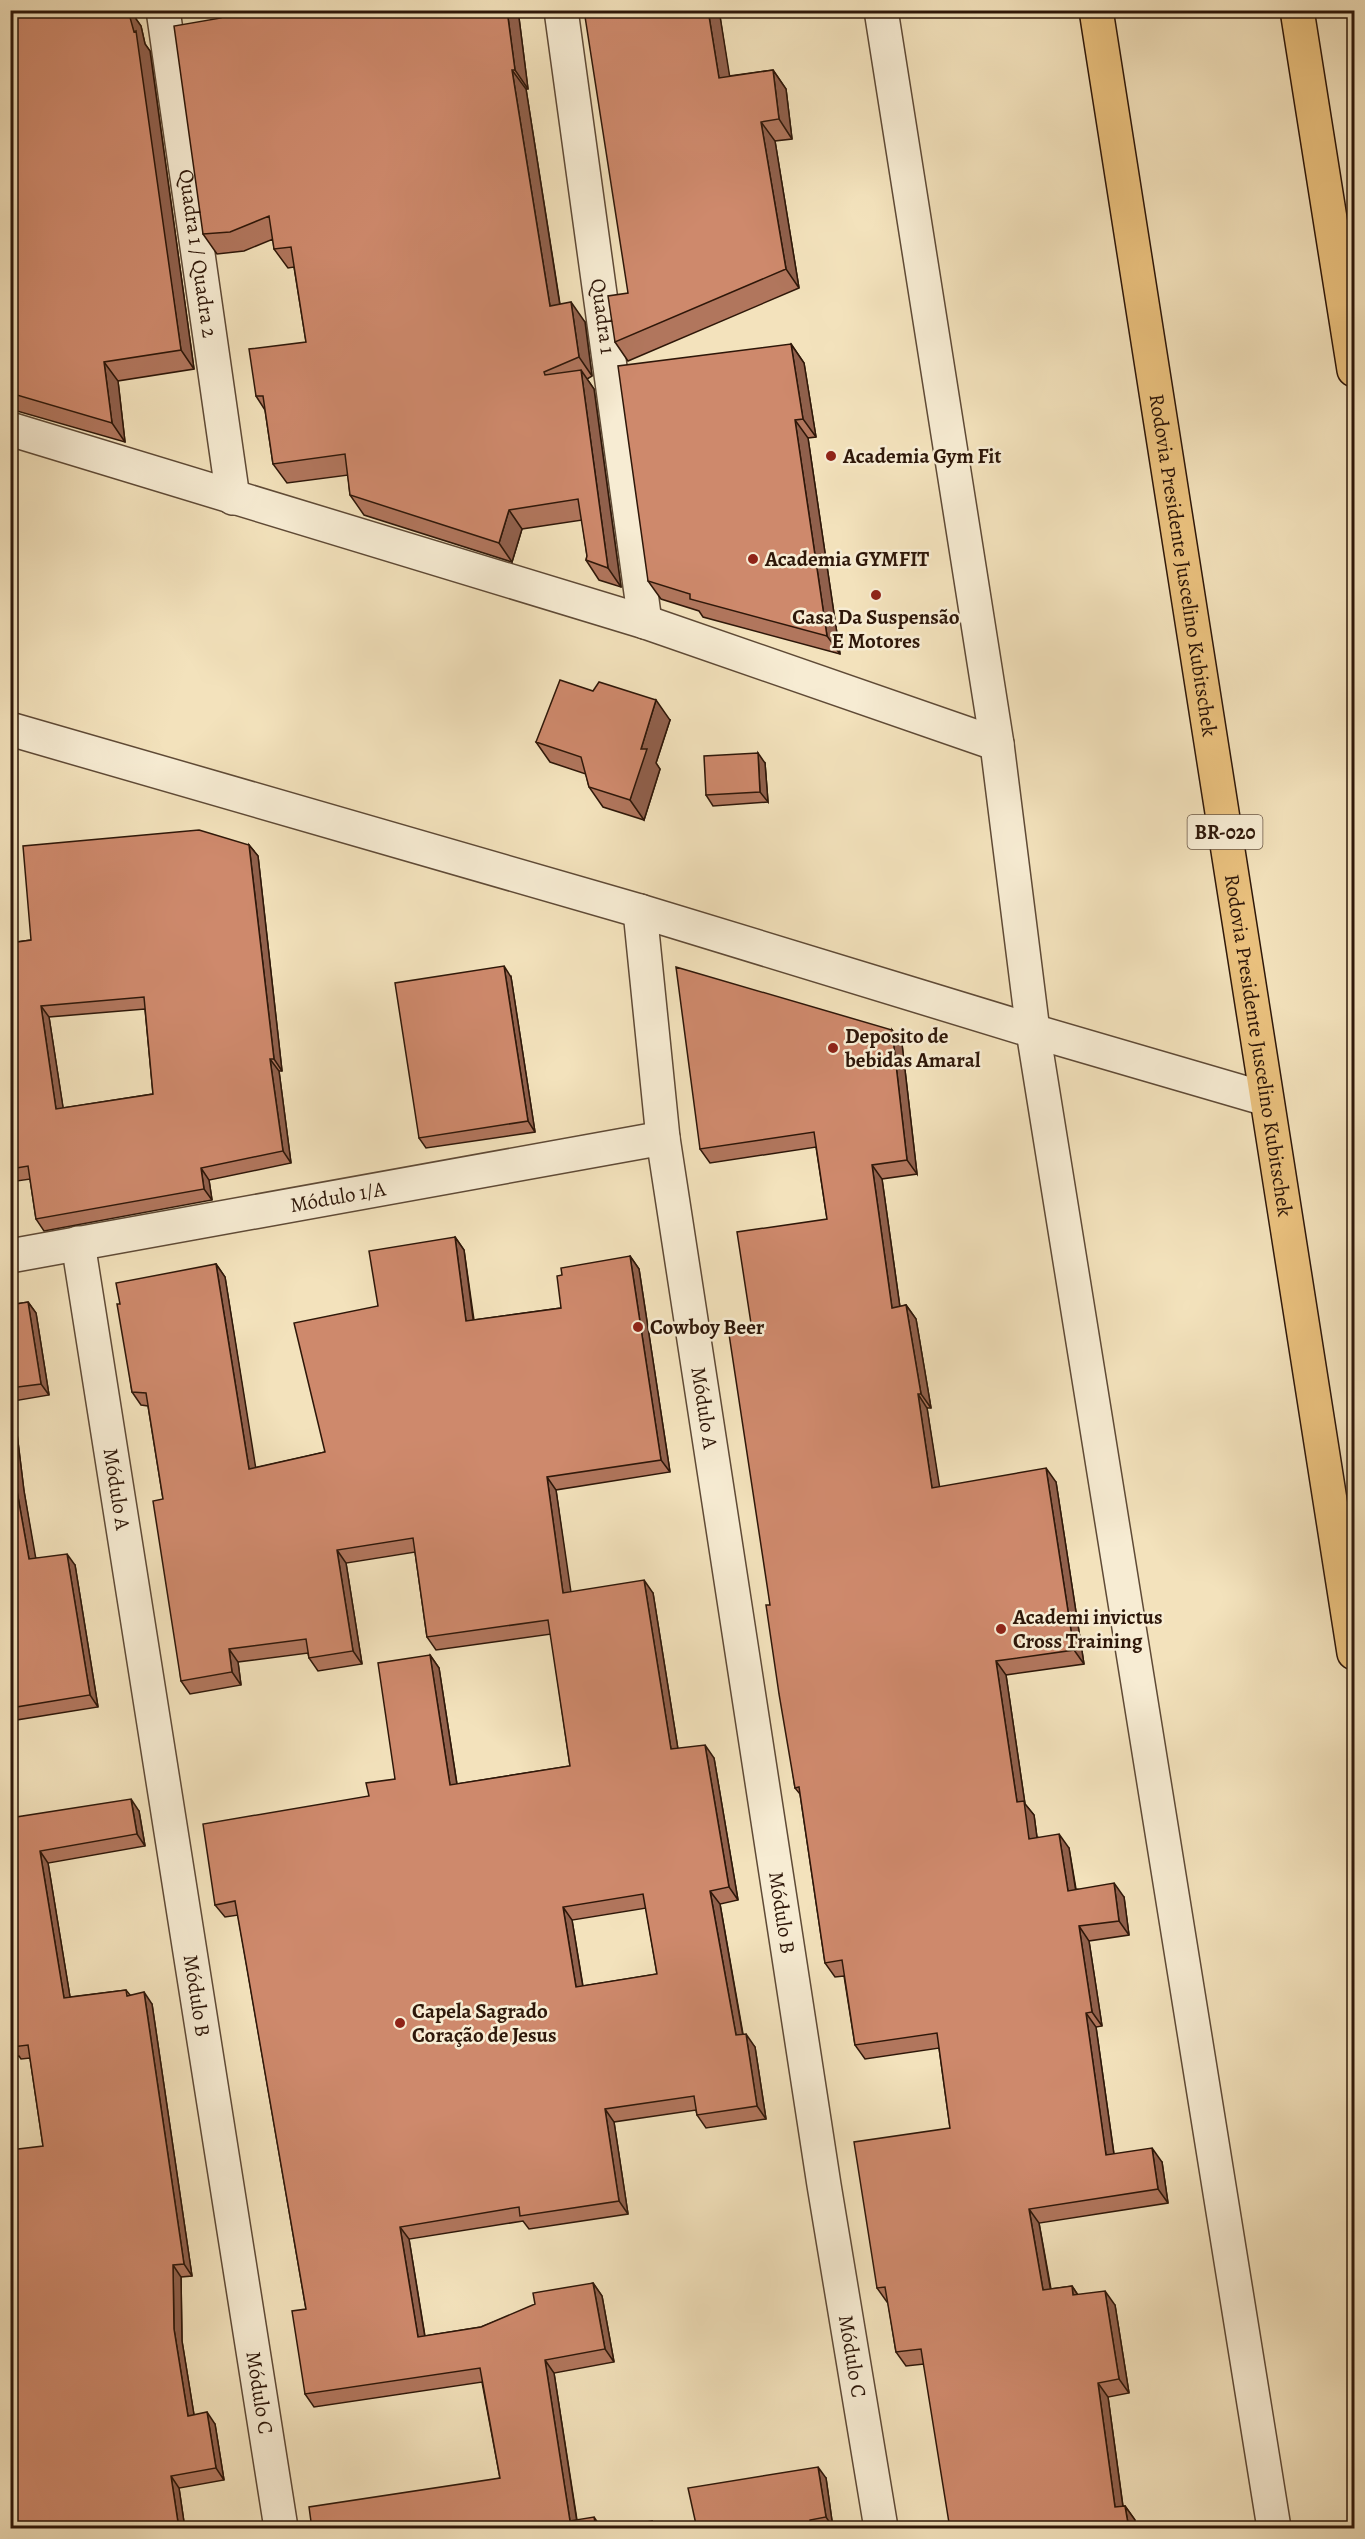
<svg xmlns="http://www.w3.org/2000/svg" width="1365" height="2539" font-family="Alegreya,serif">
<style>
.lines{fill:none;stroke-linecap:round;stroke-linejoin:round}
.minor-casing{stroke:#5f4a36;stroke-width:36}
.highway-casing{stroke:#2e1709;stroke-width:36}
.minor{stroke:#f7ecd3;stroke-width:33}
.highway{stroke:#eac17e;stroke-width:33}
.wall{fill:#b1765d;stroke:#2e1709;stroke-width:1.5;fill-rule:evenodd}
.shaded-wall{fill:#90604c;stroke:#2e1709;stroke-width:1.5}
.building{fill:#ce896c;stroke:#2e1709;stroke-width:1.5;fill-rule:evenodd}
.poi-dot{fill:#8f2418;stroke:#f7ecd3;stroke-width:2}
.labels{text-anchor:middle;stroke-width:5;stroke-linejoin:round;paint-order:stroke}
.shield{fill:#f7ecd3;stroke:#6a5746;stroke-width:1.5}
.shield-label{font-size:20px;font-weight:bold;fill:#2e1709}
.street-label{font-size:21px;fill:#2e1709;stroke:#f7ecd3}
.poi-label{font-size:21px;font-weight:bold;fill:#2e1709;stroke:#f7ecd3;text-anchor:start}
</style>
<rect width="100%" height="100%" fill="#f3e2bc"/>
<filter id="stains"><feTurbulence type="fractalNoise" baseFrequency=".00333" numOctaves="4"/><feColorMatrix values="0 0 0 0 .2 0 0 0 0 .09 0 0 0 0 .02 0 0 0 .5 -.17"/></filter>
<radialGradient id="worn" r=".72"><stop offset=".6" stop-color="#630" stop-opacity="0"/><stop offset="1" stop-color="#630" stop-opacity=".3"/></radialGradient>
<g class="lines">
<defs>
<g id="minor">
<path id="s1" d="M 163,10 L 233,498"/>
<path id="s2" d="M 561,10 L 645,622"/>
<path d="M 881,10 L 997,744 L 1033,1031 L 1274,2528"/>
<path d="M 10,429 L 645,622 L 997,744"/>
<path d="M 10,729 L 640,911 L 1033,1031 L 1266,1099"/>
<path id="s3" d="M 640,911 L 663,1138 L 824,2185 L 881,2528"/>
<path id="s4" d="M 78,1243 L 281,2528"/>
<path id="s5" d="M 10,1256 L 663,1138"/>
</g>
<g id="highway">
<path id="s6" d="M 1096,10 L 1354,1653"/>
<path d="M 1297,10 L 1354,370"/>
</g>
</defs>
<use href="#minor" class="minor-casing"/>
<use href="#highway" class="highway-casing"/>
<use href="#minor" class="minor"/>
<use href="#highway" class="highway"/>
</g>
<path class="wall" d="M 10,10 L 136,19 L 141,26 L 145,44 L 150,51 L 194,369 L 118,381 L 125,442 L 10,409 Z
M 518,10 L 528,89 L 526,89 L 560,304 L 585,322 L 592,376 L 587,379 L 594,389 L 621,587 L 599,580 L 586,560 L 587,556 L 582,520 L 522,529 L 512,562 L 364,515 L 350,495 L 348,475 L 287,483 L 273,464 L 265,410 L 256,396 L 306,342 L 294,267 L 288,268 L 274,249 L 273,239 L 244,251 L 217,254 L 203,234 L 221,18 Z
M 719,10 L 729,76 L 773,70 L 786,89 L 792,139 L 775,141 L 799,288 L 628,361 L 615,342 L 628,293 Z
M 791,344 L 804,363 L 816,437 L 808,438 L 840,654 L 703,617 L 699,611 L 661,599 L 648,581 Z
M 670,720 L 656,763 L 660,769 L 644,820 L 603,807 L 589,787 L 586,774 L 550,762 L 536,742 Z
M 765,763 L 768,802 L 713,806 L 706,795 Z
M 249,845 L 258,856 L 282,1071 L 279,1071 L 291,1163 L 209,1180 L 212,1200 L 44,1231 L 36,1219 L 30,1179 L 10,1182 L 10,943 L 31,940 ZM 145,1009 L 153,1094 L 63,1108 L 49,1017 Z
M 511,977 L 535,1132 L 426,1148 L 419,1138 Z
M 892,1030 L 902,1044 L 917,1174 L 882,1179 L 900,1307 L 906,1305 L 916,1319 L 931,1408 L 927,1408 L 939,1487 L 1056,1482 L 1084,1664 L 1006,1675 L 1025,1804 L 1034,1815 L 1037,1837 L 1069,1848 L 1076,1889 L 1124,1897 L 1129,1935 L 1089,1941 L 1102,2026 L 1096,2027 L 1114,2154 L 1162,2162 L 1168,2203 L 1039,2223 L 1051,2289 L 1072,2286 L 1078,2295 L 1115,2305 L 1129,2393 L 1108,2397 L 1123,2506 L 1125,2506 L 1135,2520 L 924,2364 L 906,2366 L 896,2352 L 888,2302 L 887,2302 L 877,2288 L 950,2128 L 939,2048 L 865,2059 L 855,2045 L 844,1976 L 835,1977 L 825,1963 L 800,1794 L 795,1788 L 770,1605 L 752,1330 L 827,1219 L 816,1147 L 710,1163 L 700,1149 Z
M 455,1237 L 464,1250 L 474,1320 L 561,1308 L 630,1256 L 639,1269 L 670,1472 L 556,1490 L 570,1592 L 653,1593 L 678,1749 L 714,1758 L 738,1900 L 720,1904 L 743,2034 L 755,2047 L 766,2119 L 706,2128 L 697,2115 L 696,2110 L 614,2122 L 628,2214 L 529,2229 L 523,2221 L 409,2239 L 425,2336 L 481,2327 L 593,2283 L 602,2296 L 614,2362 L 554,2373 L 577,2520 L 601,2528 L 657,2529 L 312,2529 L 500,2478 L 482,2382 L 314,2407 L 305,2394 L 306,2309 L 238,1915 L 225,1917 L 215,1905 L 369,1796 L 395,1779 L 430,1655 L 439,1668 L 457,1784 L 570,1766 L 551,1634 L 436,1650 L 427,1637 L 415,1552 L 346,1563 L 362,1664 L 318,1671 L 309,1658 L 308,1653 L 238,1662 L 241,1685 L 190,1694 L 181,1681 L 163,1499 L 148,1406 L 141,1405 L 132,1392 L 120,1304 L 216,1264 L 225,1277 L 255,1468 L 325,1452 L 378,1306 ZM 646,1908 L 657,1974 L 583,1986 L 572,1920 Z
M 28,1302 L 36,1313 L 49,1395 L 13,1401 L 24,1491 L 35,1558 L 75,1565 L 98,1707 L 10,1721 L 10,1305 Z
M 139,1811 L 145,1846 L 48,1863 L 70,1997 L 126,1990 L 130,1995 L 152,2004 L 192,2276 L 181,2277 L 182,2341 L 194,2415 L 215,2424 L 224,2480 L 179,2488 L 185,2529 L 10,2529 L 43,2146 L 30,2058 L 21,2059 L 19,2056 L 10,2057 L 10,1818 Z
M 826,2478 L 833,2528 L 827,2529 L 697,2529 Z"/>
<path class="shaded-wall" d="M 126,10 L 135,10 L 136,19 L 141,26 L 145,44 L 150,51 L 194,369 L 181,350 L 134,32 Z
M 507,10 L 518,10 L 528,89 L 515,70 Z
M 708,10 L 719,10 L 733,97 L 719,78 Z
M 512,70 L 526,89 L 563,325 L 550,306 Z
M 773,70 L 786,89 L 792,139 L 779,119 Z
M 761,122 L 775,141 L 799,288 L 786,269 Z
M 571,302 L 585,322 L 592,376 L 579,357 Z
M 791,344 L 804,363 L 816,437 L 803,419 Z
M 104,362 L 118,381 L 125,442 L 112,423 Z
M 581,370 L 594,389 L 621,587 L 608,568 Z
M 795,420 L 808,438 L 840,654 L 827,636 Z
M 509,510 L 522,529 L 512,562 L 499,543 Z
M 656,700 L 670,720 L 656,763 L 660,769 L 644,820 L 630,800 L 641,749 Z
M 758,753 L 765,763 L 768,802 L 760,792 Z
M 249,845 L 258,856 L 282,1071 L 274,1059 Z
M 504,966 L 511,977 L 535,1132 L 528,1121 Z
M 41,1006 L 49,1017 L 65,1120 L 56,1109 Z
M 892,1030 L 902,1044 L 917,1174 L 907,1160 Z
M 270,1059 L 279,1071 L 291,1163 L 283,1151 Z
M 872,1165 L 882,1179 L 902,1322 L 892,1308 Z
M 201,1168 L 209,1180 L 212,1200 L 204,1189 Z
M 455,1237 L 464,1250 L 475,1334 L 466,1321 Z
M 630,1256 L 639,1269 L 670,1472 L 661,1460 Z
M 216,1264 L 225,1277 L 258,1482 L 249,1469 Z
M 28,1302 L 36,1313 L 49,1395 L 41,1384 Z
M 906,1305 L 916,1319 L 931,1408 L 921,1394 Z
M 918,1394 L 927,1408 L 942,1502 L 932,1488 Z
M 10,1397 L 13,1401 L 24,1491 L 38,1571 L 29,1559 L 15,1480 L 10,1439 Z
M 1046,1468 L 1056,1482 L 1084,1664 L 1074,1650 Z
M 547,1477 L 556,1490 L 573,1606 L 563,1593 Z
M 337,1550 L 346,1563 L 362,1664 L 353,1651 Z
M 67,1554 L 75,1565 L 98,1707 L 90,1695 Z
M 644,1580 L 653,1593 L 680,1762 L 671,1749 Z
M 229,1649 L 238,1662 L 241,1685 L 232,1672 Z
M 430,1655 L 439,1668 L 459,1798 L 450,1785 Z
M 996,1661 L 1006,1675 L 1025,1804 L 1034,1815 L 1039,1853 L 1029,1839 L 1017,1802 Z
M 705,1745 L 714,1758 L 738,1900 L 729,1887 Z
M 131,1799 L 139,1811 L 145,1846 L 137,1834 Z
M 1059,1834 L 1069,1848 L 1078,1905 L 1068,1891 Z
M 40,1851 L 48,1863 L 72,2009 L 64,1998 Z
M 1114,1883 L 1124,1897 L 1129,1935 L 1119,1921 Z
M 710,1891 L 720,1904 L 745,2048 L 736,2035 Z
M 563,1907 L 572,1920 L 585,2000 L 576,1987 Z
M 1079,1926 L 1089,1941 L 1102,2026 L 1092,2012 Z
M 144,1992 L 152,2004 L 192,2276 L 184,2264 Z
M 1086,2013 L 1096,2027 L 1116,2169 L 1106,2155 Z
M 746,2034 L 755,2047 L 766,2119 L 757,2106 Z
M 605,2109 L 614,2122 L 628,2214 L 619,2201 Z
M 1152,2148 L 1162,2162 L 1168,2203 L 1158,2189 Z
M 1029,2209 L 1039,2223 L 1053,2304 L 1043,2290 Z
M 400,2227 L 409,2239 L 427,2350 L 418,2337 Z
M 173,2265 L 181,2277 L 182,2341 L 196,2427 L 188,2416 L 174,2329 Z
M 593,2283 L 602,2296 L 614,2362 L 605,2349 Z
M 1072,2286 L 1081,2300 L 1073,2295 Z
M 1105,2291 L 1115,2305 L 1129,2393 L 1119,2379 Z
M 545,2360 L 554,2373 L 578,2529 L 570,2521 Z
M 1098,2383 L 1108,2397 L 1125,2522 L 1115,2507 Z
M 207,2412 L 215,2424 L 224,2480 L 216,2468 Z
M 818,2467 L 826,2478 L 833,2528 L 826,2517 Z
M 171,2476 L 179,2488 L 185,2529 L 179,2529 Z
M 1125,2506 L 1135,2520 L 1136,2529 L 1129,2529 Z
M 594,2517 L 602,2529 L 596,2529 Z
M 810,2520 L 816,2529 L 811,2529 Z
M 652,2521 L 657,2529 L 653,2529 Z"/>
<path class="building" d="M 10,10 L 128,10 L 134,32 L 136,31 L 181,350 L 104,362 L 112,423 L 10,393 Z
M 220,10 L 507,10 L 515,70 L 512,70 L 550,306 L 571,302 L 579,357 L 544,372 L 545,375 L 581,370 L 608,568 L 586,560 L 587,556 L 578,499 L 509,510 L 499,543 L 350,495 L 345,454 L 273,464 L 263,396 L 256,396 L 249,349 L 306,342 L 291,247 L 274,249 L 269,216 L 230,232 L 203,234 L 174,26 L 221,18 Z
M 584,10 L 708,10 L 719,78 L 773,70 L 779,119 L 761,122 L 786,269 L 615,342 L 608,296 L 628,293 Z
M 791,344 L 803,419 L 795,420 L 827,636 L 690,599 L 690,594 L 648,581 L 618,366 Z
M 560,680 L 593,691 L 599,682 L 656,700 L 641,749 L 647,749 L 630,800 L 589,787 L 581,757 L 536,742 Z
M 758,753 L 760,792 L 706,795 L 704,756 Z
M 199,830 L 249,845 L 274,1059 L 270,1059 L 283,1151 L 201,1168 L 204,1189 L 36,1219 L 28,1166 L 10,1169 L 10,943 L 31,940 L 23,846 ZM 144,997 L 153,1094 L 56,1109 L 41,1006 Z
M 504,966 L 528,1121 L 419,1138 L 395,983 Z
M 676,967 L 892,1030 L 907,1160 L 872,1165 L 892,1308 L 906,1305 L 921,1394 L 918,1394 L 932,1488 L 1046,1468 L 1074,1650 L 996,1661 L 1017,1802 L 1024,1801 L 1029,1839 L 1059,1834 L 1068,1891 L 1114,1883 L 1119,1921 L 1079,1926 L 1092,2012 L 1086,2013 L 1106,2155 L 1152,2148 L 1158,2189 L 1029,2209 L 1043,2290 L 1072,2286 L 1073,2295 L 1105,2291 L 1119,2379 L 1098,2383 L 1115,2507 L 1125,2506 L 1129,2529 L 950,2529 L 921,2349 L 896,2352 L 885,2287 L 877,2288 L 854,2142 L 950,2128 L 937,2033 L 855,2045 L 842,1960 L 825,1963 L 799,1787 L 795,1788 L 779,1694 L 766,1605 L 770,1605 L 729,1334 L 752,1330 L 737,1232 L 827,1219 L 814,1132 L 700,1149 Z
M 455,1237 L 466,1321 L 561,1308 L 557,1276 L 562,1275 L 561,1268 L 630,1256 L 661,1460 L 547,1477 L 563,1593 L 644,1580 L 671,1749 L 705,1745 L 729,1887 L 710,1891 L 736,2035 L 746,2034 L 757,2106 L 697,2115 L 694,2096 L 605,2109 L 619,2201 L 520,2216 L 519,2207 L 400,2227 L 418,2337 L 481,2327 L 535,2304 L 533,2293 L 593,2283 L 605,2349 L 545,2360 L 570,2521 L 594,2517 L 596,2529 L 312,2529 L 309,2507 L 500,2478 L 480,2368 L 305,2394 L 292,2311 L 306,2309 L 246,1963 L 235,1901 L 215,1905 L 203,1824 L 369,1796 L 366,1783 L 395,1779 L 378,1663 L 430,1655 L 450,1785 L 570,1766 L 548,1620 L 427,1637 L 413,1538 L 337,1550 L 353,1651 L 309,1658 L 306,1639 L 229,1649 L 232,1672 L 181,1681 L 153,1501 L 163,1499 L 146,1393 L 132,1392 L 117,1304 L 120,1304 L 116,1283 L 216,1264 L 249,1469 L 325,1452 L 294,1323 L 378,1306 L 369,1251 ZM 643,1894 L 657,1974 L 576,1987 L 563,1907 Z
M 28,1302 L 41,1384 L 10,1388 L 10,1305 Z
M 10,1439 L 15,1480 L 29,1559 L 67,1554 L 90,1695 L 10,1708 Z
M 131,1799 L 137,1834 L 40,1851 L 64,1998 L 126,1990 L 127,1996 L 144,1992 L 184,2264 L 173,2265 L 174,2329 L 188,2416 L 207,2412 L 216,2468 L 171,2476 L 179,2529 L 10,2529 L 10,2150 L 43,2146 L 28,2045 L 12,2047 L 12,2044 L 10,2044 L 10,1818 Z
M 818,2467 L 826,2517 L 810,2520 L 811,2529 L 697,2529 L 688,2488 Z
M 652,2521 L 653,2529 L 601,2529 Z"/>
<g class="poi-dot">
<circle cx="831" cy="456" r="6"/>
<circle cx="753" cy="559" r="6"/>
<circle cx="876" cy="595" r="6"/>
<circle cx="833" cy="1048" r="6"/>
<circle cx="638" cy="1327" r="6"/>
<circle cx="1001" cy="1629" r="6"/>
<circle cx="400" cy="2023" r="6"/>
</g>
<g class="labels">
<rect class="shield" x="1187.5" y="815" width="75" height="34" rx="4.5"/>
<g class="shield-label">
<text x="1225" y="839">BR-020</text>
</g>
<g class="street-label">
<text dy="7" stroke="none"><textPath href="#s1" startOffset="246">Quadra 1 / Quadra 2</textPath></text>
<text dy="7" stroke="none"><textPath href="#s2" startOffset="309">Quadra 1</textPath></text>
<text dy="7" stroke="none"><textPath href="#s6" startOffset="562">Rodovia Presidente Juscelino Kubitschek</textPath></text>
<text dy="7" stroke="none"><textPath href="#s6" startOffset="1048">Rodovia Presidente Juscelino Kubitschek</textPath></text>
<text dy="7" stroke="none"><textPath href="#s5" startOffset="333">Módulo 1/A</textPath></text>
<text dy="7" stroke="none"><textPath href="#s3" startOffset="501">Módulo A</textPath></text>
<text dy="7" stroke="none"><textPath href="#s4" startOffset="249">Módulo A</textPath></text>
<text dy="7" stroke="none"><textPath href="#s3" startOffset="1012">Módulo B</textPath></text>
<text dy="7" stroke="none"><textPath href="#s4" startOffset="762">Módulo B</textPath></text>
<text dy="7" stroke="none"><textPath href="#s3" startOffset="1461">Módulo C</textPath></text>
<text dy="7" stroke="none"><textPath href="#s4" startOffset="1164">Módulo C</textPath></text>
</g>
<g class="poi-label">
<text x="843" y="463">Academia Gym Fit</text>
<text x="765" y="566">Academia GYMFIT</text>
<text x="876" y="624" text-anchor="middle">Casa Da Suspensão<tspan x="876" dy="24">E Motores</tspan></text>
<text x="845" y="1043">Deposito de<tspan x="845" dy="24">bebidas Amaral</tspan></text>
<text x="650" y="1334">Cowboy Beer</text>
<text x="1013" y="1624">Academi invictus<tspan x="1013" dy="24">Cross Training</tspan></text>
<text x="412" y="2018">Capela Sagrado<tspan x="412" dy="24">Coração de Jesus</tspan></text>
</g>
</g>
<rect width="1365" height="2539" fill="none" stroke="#f3e2bc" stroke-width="36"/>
<rect x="12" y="12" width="1341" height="2515" fill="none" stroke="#2e1709" stroke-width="3"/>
<rect x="18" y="18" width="1329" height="2503" fill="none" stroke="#2e1709" stroke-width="1.5"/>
<rect width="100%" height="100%" filter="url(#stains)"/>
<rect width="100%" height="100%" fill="url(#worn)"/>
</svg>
